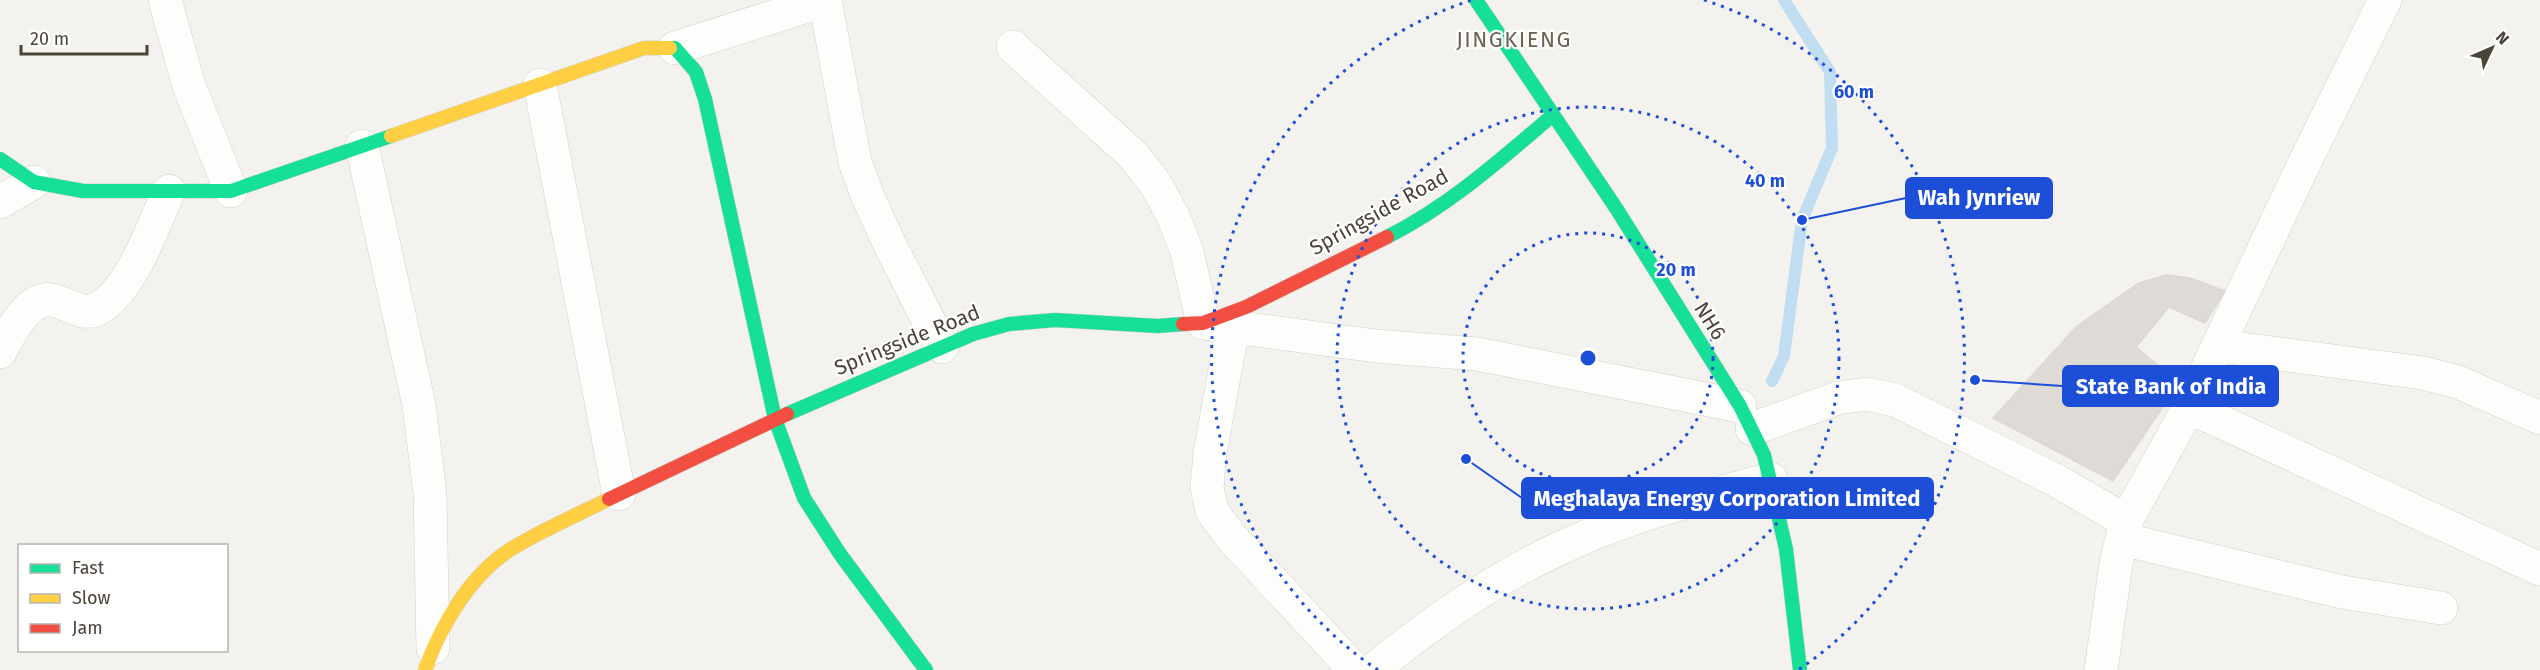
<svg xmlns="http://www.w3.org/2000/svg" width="2540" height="670" font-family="'Fira Sans',sans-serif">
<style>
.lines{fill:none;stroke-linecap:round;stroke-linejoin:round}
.stream{stroke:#c0ddf1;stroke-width:12}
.building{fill:#dedbd6;stroke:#dcd9d4;stroke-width:1.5}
.street-casing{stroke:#d2d0cb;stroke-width:34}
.fast-casing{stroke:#d3cfc5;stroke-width:15}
.slow-casing{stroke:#d3cfc5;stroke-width:15}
.jam-casing{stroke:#d3cfc5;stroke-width:15}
.street{stroke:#fdfdfc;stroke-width:33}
.fast{stroke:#16e098;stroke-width:14}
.slow{stroke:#ffcf43;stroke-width:14}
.jam{stroke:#f24e42;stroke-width:14}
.ring{fill:none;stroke:#1d4ed8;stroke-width:3;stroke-dasharray:3 6}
.labels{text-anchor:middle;stroke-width:4.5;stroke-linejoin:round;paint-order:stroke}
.street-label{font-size:21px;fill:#4b4439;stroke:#fff}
.neighbourhood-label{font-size:22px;letter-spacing:1.5px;fill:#6e6250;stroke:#fff}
.centre{fill:#1d4ed8;stroke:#fff;stroke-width:3}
.ring-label{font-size:18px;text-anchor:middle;font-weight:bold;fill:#1d4ed8;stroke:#fff;stroke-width:4.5;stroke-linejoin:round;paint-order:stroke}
.leader{fill:none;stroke:#1d4ed8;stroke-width:2}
.callout-dot{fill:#1d4ed8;stroke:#fff;stroke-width:2}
.callout{fill:#1d4ed8;stroke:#1d4ed8;stroke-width:2}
.callout-label{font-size:22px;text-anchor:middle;font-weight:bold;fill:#fff}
</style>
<rect width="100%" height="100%" fill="#f4f2ee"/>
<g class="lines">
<path class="stream" d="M 1772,381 L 1784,356 L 1802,220 L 1832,148 L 1830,72 L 1784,0"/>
</g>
<path class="building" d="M 2166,275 L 2190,278 L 2225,291 L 2205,323 L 2169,307 L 2136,347 L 2179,383 L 2113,481 L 1993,418 L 2077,326 L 2139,283 Z"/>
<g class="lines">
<defs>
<path id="street" d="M 165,0 L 189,86 L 231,191
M 825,0 L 855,162 L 868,197 L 890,245 L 942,347
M 1013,47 L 1133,155 L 1155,183 L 1174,218 L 1187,252 L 1203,323 L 1376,346 L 1477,354 L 1740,406
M 675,48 L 826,0
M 540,85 L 619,494
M 362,146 L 419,405 L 430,494 L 433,648
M 0,202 L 34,182
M 1233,327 L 1210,453 L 1207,488 L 1212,511 L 1232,538 L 1355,670
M 2220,346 L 2423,373 L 2458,382 L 2540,418
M 0,352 C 10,333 29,292 56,301 C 70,305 84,317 99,308 C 133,288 153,225 169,191
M 2189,407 L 2540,569
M 1752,429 L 1838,398 L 1867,394 L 1895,400 L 2057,481 L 2126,521
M 2122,539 L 2342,592 L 2441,608
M 1373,670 C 1435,619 1501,573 1576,541 C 1638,513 1705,497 1771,479
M 2101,670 L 2116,564 L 2126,521 L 2189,407 L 2301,170 L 2385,0"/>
<path id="fast" d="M 1476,0 L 1616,208 L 1740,406 L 1764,455 L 1786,549 L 1800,670
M 670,48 L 675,48 L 696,72 L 705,99 L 775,419 L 804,498 L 840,554 L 926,670
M 0,159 L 34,182 L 83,191 L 231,191 L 391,136
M 1387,237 C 1449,206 1500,160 1553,115
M 787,414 L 973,334 L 1009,324 L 1055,320 L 1158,326 L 1183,324"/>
<path id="slow" d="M 391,136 L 644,48 L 670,48
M 425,670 C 441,625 470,575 511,549 C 542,530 577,515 609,499"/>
<path id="jam" d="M 1183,324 L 1203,323 L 1246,307 L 1387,237
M 609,499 L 787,414"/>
</defs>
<use href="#street" class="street-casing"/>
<use href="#fast" class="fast-casing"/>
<use href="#slow" class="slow-casing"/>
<use href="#jam" class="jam-casing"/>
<use href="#street" class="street"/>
<use href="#fast" class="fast"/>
<use href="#slow" class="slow"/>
<use href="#jam" class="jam"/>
</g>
<g class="ring">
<circle cx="1588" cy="358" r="125"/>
<circle cx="1588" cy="358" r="251"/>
<path d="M1378 670A376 376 0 0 1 1472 0M1704 0A376 376 0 0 1 1798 670"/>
</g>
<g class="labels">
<g class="street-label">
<text transform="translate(1379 212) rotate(-29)" y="7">Springside Road</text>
<text transform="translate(1710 321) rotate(58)" y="7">NH6</text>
<text transform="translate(907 340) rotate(-22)" y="7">Springside Road</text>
</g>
<g class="neighbourhood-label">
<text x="1514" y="47">JINGKIENG</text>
</g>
</g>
<circle cx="1588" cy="358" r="9" class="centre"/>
<g class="ring-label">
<text x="1854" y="98">60 m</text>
<text x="1765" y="187">40 m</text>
<text x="1676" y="276">20 m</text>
</g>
<path class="leader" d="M1802 220L1906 198M1975 380L2063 386M1466 459L1522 498"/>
<g class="callout-dot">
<circle cx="1802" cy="220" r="6"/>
<circle cx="1975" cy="380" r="6"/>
<circle cx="1466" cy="459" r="6"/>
</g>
<g class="callout">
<rect x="1906" y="178" width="146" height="40" rx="6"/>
<rect x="2063" y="366" width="215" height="40" rx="6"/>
<rect x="1522" y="478" width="411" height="40" rx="6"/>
</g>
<g class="callout-label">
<text x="1979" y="205">Wah Jynriew</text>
<text x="2171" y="394">State Bank of India</text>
<text x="1727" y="506">Meghalaya Energy Corporation Limited</text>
</g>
<rect x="18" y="544" width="210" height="108" fill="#ffffff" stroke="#b7b4b0" stroke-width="1.5"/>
<rect x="30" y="564" width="30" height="9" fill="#16e098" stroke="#b7b4b0" stroke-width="1.5"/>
<text x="72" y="574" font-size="18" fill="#4b4439">Fast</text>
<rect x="30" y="594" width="30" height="9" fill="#ffcf43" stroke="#b7b4b0" stroke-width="1.5"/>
<text x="72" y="604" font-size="18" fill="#4b4439">Slow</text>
<rect x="30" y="624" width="30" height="9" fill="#f24e42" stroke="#b7b4b0" stroke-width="1.5"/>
<text x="72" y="634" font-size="18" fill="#4b4439">Jam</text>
<g transform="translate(2492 48) rotate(46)" stroke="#ffffff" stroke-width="4.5" paint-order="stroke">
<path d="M0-4.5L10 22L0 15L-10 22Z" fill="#4b4439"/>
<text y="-9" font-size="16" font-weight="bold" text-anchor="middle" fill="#4b4439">N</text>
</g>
<path d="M21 45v9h126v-9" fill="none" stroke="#4b4439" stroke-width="3"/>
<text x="30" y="45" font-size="18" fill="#4b4439" stroke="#ffffff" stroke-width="4.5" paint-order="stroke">20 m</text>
</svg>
